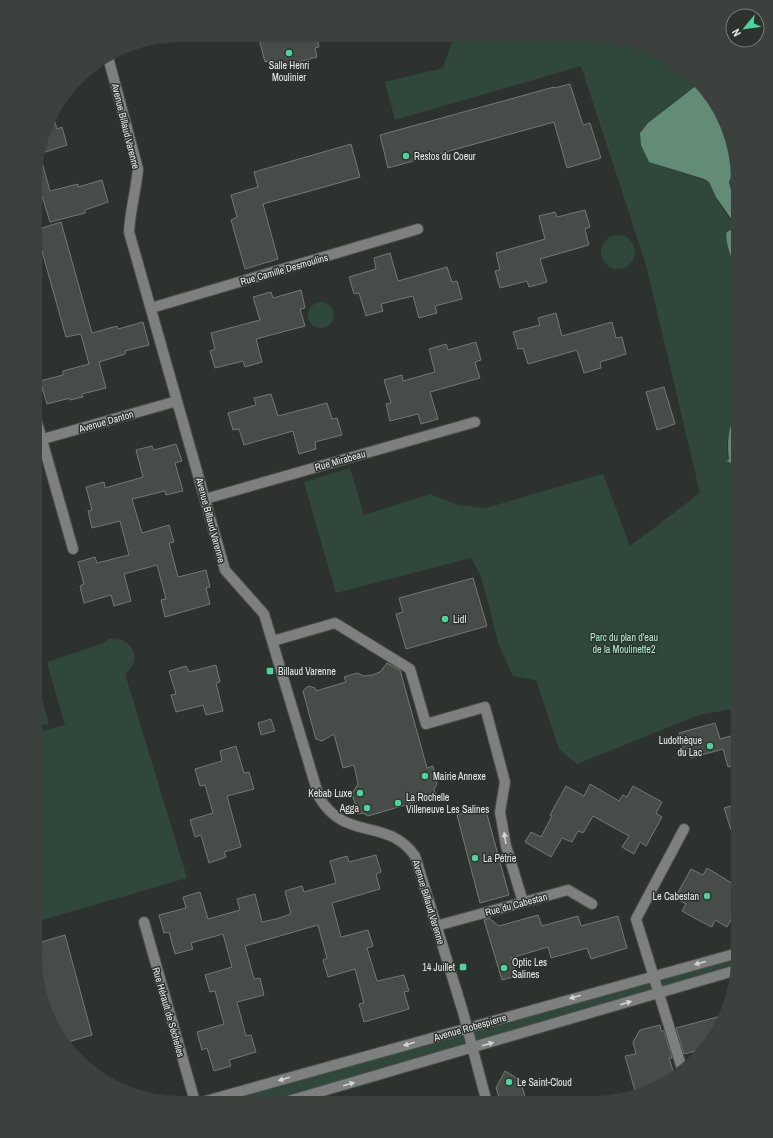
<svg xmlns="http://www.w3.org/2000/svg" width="773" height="1138" font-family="'Archivo Narrow',sans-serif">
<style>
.green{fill:#30473b}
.water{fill:#638c77}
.building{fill:#474c49;stroke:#737976}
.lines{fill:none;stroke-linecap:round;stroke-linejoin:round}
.minor-casing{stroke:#4b504d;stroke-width:12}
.minor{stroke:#7e807f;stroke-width:10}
.oneway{fill:#d4d6d5}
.poi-dot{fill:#4bd49b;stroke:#2d322f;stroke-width:1.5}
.labels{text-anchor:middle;stroke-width:3;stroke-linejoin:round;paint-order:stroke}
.poi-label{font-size:10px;fill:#e9ecea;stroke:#2d322f;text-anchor:start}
.street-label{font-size:10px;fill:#e9ecea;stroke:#2d322f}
.park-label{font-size:10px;fill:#a8eecb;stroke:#2d322f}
</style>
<rect width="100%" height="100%" fill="#2d322f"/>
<path class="green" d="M 454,36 L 612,36 L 681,65 L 697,86 L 684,94 L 641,130 L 656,164 L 709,182 L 719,203 L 734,225 L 725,236 L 738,280 L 738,324 L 736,335 L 738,400 L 727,444 L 728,462 L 738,472 L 738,708 L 699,715 L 577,764 L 559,749 L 536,680 L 513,676 L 499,645 L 481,576 L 471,558 L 336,593 L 304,482 L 350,468 L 364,515 L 430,494 L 458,505 L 486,508 L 603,474 L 630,546 L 700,493 L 646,265 L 581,66 L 395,120 L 385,82 L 443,68 Z
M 735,167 L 738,180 L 738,203 C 729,191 726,180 735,167 Z
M601 252a17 17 0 1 1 34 0a17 17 0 1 1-34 0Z
M308 315a13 13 0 1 1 26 0a13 13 0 1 1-26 0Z
M 109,639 C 132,636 144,659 125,674 L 187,878 L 35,922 L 35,733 L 65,725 L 47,662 L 101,644 Z
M 35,673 L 49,724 L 35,727 Z
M 738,953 L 738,968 L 285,1102 L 202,1102 Z"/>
<path class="water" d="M 697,85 L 727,124 L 735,167 L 729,182 L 731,191 L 738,203 L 738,279 C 736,268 723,240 727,232 L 734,228 L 734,223 L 716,197 L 709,182 L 704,179 L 649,162 L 641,145 L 640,133 L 648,123 Z
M 738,403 L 738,468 L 727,461 L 729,459 C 726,436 731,424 738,403 Z"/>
<path class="building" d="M 258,35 L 316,35 L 319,47 L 315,48 L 317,57 L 272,69 L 270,60 L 265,62 Z
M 570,84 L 583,125 L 590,123 L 601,158 L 567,168 L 554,122 L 388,168 L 380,135 L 554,87 L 554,88 Z
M 52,113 L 57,129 L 62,127 L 67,145 L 39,154 Z
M 351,144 L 360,177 L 263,204 L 278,259 L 245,269 L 231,220 L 237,217 L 231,195 L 258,187 L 254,172 Z
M 40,155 L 50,191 L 78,184 L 78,187 L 102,180 L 108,202 L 85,210 L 85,213 L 50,222 L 42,196 L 36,198 L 36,161 L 38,156 Z
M 585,210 L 590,227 L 585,229 L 589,245 L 540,259 L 547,282 L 529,287 L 527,281 L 500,288 L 495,271 L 500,270 L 496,253 L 545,239 L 539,216 L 555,212 L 557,217 Z
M 61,222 L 92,333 L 117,326 L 118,329 L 143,322 L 149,345 L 125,351 L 125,354 L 99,362 L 106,388 L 82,394 L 83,397 L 70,400 L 70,398 L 47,404 L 40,381 L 63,375 L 63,371 L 89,364 L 81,334 L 66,337 L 36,230 Z
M 390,253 L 398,281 L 447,267 L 452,282 L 457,281 L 462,299 L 435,306 L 437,313 L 419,318 L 413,296 L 381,304 L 383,311 L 366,316 L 359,293 L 354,294 L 349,277 L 376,269 L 374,258 Z
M 301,290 L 305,308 L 300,309 L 305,326 L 256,339 L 262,362 L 245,367 L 243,361 L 215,368 L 210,351 L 215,349 L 211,333 L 260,320 L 253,297 L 271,292 L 273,298 Z
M 556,313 L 562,336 L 612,322 L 616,338 L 622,337 L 626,354 L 600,362 L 601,368 L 584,373 L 577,350 L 528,364 L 523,348 L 518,349 L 513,332 L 540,325 L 538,318 Z
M 476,342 L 481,360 L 475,362 L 480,378 L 430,392 L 438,419 L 421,424 L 418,414 L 390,421 L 386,404 L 391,403 L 384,380 L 402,375 L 403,381 L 435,372 L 429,349 L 446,344 L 448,350 Z
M 664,387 L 675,424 L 657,430 L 646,392 Z
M 271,394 L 278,416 L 327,403 L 332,419 L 337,418 L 342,435 L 315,442 L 316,449 L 299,454 L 293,431 L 244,445 L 239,429 L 233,430 L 228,413 L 256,405 L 254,398 Z
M 176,444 L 182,461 L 175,463 L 183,491 L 166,495 L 165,491 L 132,499 L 142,533 L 169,525 L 174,542 L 169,543 L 178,577 L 206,570 L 210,587 L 206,588 L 210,604 L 165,617 L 161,600 L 166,599 L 157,565 L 124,574 L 131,601 L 114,606 L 111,595 L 84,603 L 80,586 L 84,584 L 78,562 L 95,557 L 97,563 L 129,555 L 120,521 L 92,528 L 88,511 L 92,510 L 86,487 L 104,482 L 105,488 L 143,477 L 136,450 L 152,446 L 154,450 Z
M 473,578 L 487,626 L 406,649 L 396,614 L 403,612 L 399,598 Z
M 387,663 L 400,670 L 427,768 L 433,766 L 437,784 L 434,789 L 436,796 L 368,816 L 363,813 L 358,814 L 352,794 L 358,784 L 354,765 L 343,768 L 334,734 L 322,741 L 316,739 L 315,736 L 303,691 L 308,686 L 315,688 L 316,691 L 346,682 L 344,677 L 357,673 L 364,676 L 372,675 L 380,672 Z
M 216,665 L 220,682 L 216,683 L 223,711 L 206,715 L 203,705 L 176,712 L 171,695 L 176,694 L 169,671 L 186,666 L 189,672 Z
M 271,719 L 275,731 L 261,735 L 258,723 Z
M 715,723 L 720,739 L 738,734 L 738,764 L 728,767 L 723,749 L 691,758 L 689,753 L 685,753 L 679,733 Z
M 236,746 L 244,773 L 249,772 L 254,789 L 227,796 L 241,847 L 224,852 L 226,857 L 209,863 L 201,835 L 195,837 L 190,820 L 213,813 L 205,785 L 200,786 L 195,769 L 222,761 L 220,751 Z
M 590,784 L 619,801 L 623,795 L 627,797 L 633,786 L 662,802 L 656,813 L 662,817 L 646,846 L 640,842 L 634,854 L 622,847 L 629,836 L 593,816 L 583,833 L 578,831 L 572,842 L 562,838 L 551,857 L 525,842 L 531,832 L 541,837 L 552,816 L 550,815 L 566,786 L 584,796 Z
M 738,804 L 738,842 L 735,842 L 724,808 Z
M 485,807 L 509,895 L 480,903 L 457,815 Z
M 376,855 L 381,872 L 376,874 L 380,889 L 332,903 L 341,937 L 368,930 L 373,946 L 367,948 L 377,981 L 404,975 L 409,991 L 404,992 L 409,1009 L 364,1022 L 359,1004 L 364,1003 L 355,969 L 328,977 L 323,960 L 327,958 L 318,925 L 245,946 L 254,979 L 260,978 L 264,995 L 237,1002 L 246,1036 L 251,1035 L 256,1052 L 229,1060 L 231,1066 L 214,1071 L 207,1048 L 202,1050 L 197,1032 L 224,1024 L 215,991 L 210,992 L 205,975 L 232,967 L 223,934 L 191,943 L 193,949 L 175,954 L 169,932 L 164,933 L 159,915 L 186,908 L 183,897 L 200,892 L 208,919 L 240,910 L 237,899 L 255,894 L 262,922 L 276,919 L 291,914 L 285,891 L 302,886 L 304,892 L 336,883 L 330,861 L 347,856 L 349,862 Z
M 707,868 L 735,885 L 732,892 L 738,895 L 738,907 L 727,927 L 715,920 L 712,927 L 700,921 L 682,911 L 686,904 L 675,898 L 691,869 L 703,875 Z
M 538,915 L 542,926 L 578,916 L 581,926 L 618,916 L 627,948 L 591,959 L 587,948 L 551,958 L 548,947 L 511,958 L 517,976 L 502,980 L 484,920 L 489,918 L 499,926 Z
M 65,935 L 92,1035 L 68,1042 L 57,1029 L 52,1011 L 46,1012 L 39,978 L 43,977 L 35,950 L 35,944 Z
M 721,1016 L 713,1039 L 704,1049 L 684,1054 L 676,1028 Z
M 660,1025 L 661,1031 L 664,1031 L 672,1058 L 669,1058 L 675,1077 L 649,1092 L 636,1094 L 625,1056 L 636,1054 L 633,1042 L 640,1030 Z
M 505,1071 L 520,1080 L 527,1103 L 501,1103 L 496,1088 Z"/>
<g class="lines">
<defs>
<path id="minor" d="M 108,57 L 138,169 C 136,191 130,211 129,232 L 225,570 L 264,614 L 319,797 C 346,843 387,816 415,856 L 463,1012 L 487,1103
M 151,308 L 418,229
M 36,419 L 73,549
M 36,441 L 177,401
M 205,499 L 475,422
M 273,641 L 335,623 L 410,669 L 426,724 L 485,707 L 505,782 L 500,812 L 506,846 L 523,902
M 144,922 L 195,1102
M 436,926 L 568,890 L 592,904
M 683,1072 L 636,919 L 684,829
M 202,1102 L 738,953
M 285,1102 L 737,970"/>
</defs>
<use href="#minor" class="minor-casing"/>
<use href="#minor" class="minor"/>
</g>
<defs><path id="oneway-solid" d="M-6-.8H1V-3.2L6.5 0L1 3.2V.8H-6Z"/></defs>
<g class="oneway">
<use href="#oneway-solid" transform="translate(505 838) rotate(-99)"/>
<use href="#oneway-solid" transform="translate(700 963) rotate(165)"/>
<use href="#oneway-solid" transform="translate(575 997) rotate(164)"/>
<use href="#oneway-solid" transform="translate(626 1003) rotate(-17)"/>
<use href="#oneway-solid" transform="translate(409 1044) rotate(164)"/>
<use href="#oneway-solid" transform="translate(488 1044) rotate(-16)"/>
<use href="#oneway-solid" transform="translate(284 1079) rotate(164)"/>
<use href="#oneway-solid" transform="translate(349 1084) rotate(-16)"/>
</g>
<g class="poi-dot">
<circle cx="289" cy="53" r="4"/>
<circle cx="406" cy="156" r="4"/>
<circle cx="445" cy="619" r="4"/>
<rect x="266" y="667" width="8" height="8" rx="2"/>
<circle cx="710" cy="746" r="4"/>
<circle cx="425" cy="776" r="4"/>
<circle cx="360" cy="793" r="4"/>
<circle cx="398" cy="803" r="4"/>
<circle cx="367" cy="808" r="4"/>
<circle cx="475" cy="858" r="4"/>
<circle cx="707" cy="896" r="4"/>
<rect x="459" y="963" width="8" height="8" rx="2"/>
<circle cx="504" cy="968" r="4"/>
<circle cx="509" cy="1082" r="4"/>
</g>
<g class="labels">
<g class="poi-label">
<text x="289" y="69" text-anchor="middle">Salle Henri<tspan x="289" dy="12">Moulinier</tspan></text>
<text x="414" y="160">Restos du Coeur</text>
<text x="453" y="623">Lidl</text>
<text x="278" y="675">Billaud Varenne</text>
<text x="702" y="744" text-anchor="end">Ludothèque<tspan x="702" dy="12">du Lac</tspan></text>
<text x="433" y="780">Mairie Annexe</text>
<text x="352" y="797" text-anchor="end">Kebab Luxe</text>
<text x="406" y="801">La Rochelle<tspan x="406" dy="12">Villeneuve Les Salines</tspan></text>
<text x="359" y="812" text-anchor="end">Agga</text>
<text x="483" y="862">La Pétrie</text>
<text x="699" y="900" text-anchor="end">Le Cabestan</text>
<text x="512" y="966">Optic Les<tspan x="512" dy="12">Salines</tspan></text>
<text x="455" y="971" text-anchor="end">14 Juillet</text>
<text x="517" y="1086">Le Saint-Cloud</text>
</g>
<g class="street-label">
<text transform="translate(126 126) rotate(76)" y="4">Avenue Billaud Varenne</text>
<text transform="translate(284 269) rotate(-16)" y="4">Rue Camille Desmoulins</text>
<text transform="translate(106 421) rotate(-16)" y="4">Avenue Danton</text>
<text transform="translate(340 460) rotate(-16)" y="4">Rue Mirabeau</text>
<text transform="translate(211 520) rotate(75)" y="4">Avenue Billaud Varenne</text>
<text transform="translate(429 902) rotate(73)" y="4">Avenue Billaud Varenne</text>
<text transform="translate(516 904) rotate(-15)" y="4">Rue du Cabestan</text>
<text transform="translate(169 1012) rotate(74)" y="4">Rue Hérault de Séchelles</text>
<text transform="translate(470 1027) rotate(-16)" y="4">Avenue Robespierre</text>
</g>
<g class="park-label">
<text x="624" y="641">Parc du plan d'eau<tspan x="624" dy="12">de la Moulinette2</tspan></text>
</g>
</g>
<path d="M0 0H773V1138H0ZM180 42H593A138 138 0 0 1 731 180V958A138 138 0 0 1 593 1096H180A138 138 0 0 1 42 958V180A138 138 0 0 1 180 42Z" fill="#3c413e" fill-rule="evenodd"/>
<g transform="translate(745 28) rotate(241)"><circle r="19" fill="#2d322f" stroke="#787c7a"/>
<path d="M0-3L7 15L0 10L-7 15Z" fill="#4bd49b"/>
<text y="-6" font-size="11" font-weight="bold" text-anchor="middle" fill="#e9ecea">N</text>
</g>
</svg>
